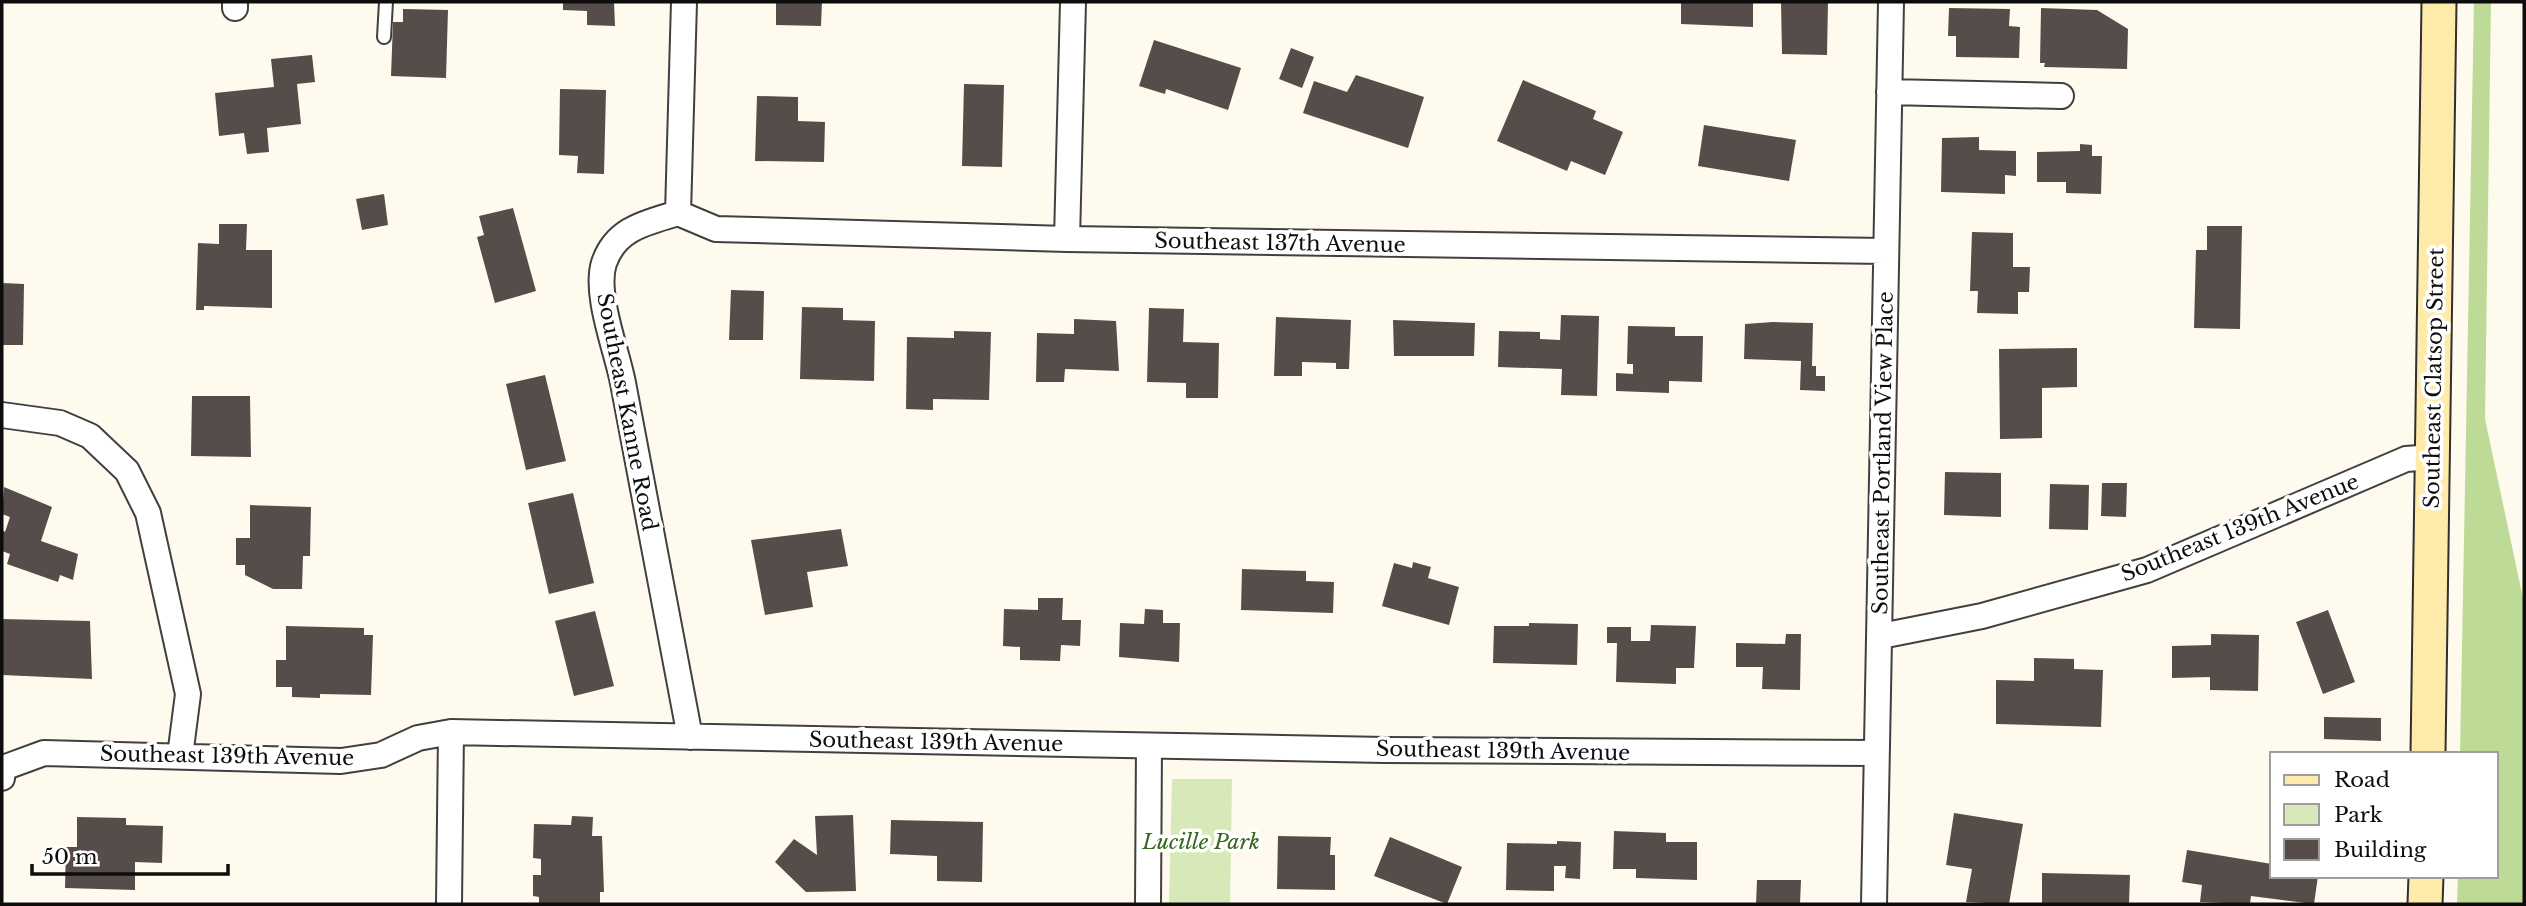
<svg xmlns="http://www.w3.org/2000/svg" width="2526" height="906" font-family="'Libre Baskerville',serif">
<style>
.green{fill:#d7e9b8}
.forest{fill:#bdda97}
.building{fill:#564d4a}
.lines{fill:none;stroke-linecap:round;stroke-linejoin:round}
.lane-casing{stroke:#404040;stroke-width:16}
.street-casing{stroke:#404040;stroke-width:28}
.secondary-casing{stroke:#2f2f2f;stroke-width:37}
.lane{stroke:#fff;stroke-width:12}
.street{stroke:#fff;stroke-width:24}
.secondary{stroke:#ffeba9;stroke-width:33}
.labels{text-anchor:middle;stroke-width:7;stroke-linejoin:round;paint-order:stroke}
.street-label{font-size:21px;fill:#0d0d0d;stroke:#fff}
.park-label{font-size:21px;font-style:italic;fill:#35651e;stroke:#fff}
</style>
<rect width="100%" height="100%" fill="#fffaee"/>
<path class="green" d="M 1172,779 L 1232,779 L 1230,904 L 1169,904 Z"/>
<path class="forest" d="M 2474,2 L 2491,2 L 2485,419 L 2524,603 L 2524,904 L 2457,904 L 2458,876 L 2496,876 L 2496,754 L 2460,754 Z"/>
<path class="building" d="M 563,2 L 614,2 L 615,26 L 587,25 L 587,11 L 563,10 Z
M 776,2 L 822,2 L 821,26 L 776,25 Z
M 1681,2 L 1753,2 L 1753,27 L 1681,24 Z
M 1781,2 L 1828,2 L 1827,55 L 1782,54 Z
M 1949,8 L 2010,9 L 2009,26 L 2020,27 L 2019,58 L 1956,57 L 1956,36 L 1948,36 Z
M 2041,8 L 2097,10 L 2128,29 L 2127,69 L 2044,67 L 2045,63 L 2040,63 Z
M 403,9 L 448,10 L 446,78 L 391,76 L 393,22 L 403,22 Z
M 1154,40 L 1241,68 L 1228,110 L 1166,89 L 1165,94 L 1139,86 Z
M 1291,48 L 1314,57 L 1302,88 L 1279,79 Z
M 312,55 L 315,82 L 297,84 L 301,124 L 267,128 L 269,152 L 247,154 L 244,133 L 219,136 L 215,93 L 274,87 L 271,59 Z
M 1356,75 L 1424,97 L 1408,148 L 1303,113 L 1314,81 L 1347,92 Z
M 1523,80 L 1596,111 L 1593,119 L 1623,132 L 1605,175 L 1571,161 L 1567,171 L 1497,141 Z
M 964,84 L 1004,85 L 1002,167 L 962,166 Z
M 560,89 L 606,90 L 604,174 L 577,173 L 578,156 L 559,155 Z
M 757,96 L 798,97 L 798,121 L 825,122 L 824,162 L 755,161 Z
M 1704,125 L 1796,140 L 1789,181 L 1698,166 Z
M 1979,137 L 1979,150 L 2016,151 L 2016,176 L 2005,175 L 2005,194 L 1941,192 L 1942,138 Z
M 2080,144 L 2092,145 L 2092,156 L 2102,156 L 2101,194 L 2066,193 L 2066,182 L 2037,182 L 2037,152 L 2080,151 Z
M 384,194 L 388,225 L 362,230 L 356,199 Z
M 513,208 L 536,291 L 495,303 L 477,237 L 484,235 L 479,216 Z
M 219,224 L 247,224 L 246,250 L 272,250 L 272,308 L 204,306 L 204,310 L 196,310 L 198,243 L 219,244 Z
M 2207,226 L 2242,226 L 2240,329 L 2194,328 L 2196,250 L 2207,250 Z
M 1972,232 L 2013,233 L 2013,267 L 2030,267 L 2029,292 L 2018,292 L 2018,314 L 1977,313 L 1978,291 L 1970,291 Z
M 2,283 L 24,284 L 23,345 L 2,345 Z
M 731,290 L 764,291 L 763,340 L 729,340 Z
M 802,307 L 843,308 L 843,320 L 875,321 L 874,381 L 800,379 Z
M 1149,308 L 1184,309 L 1183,342 L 1219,343 L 1218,398 L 1186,398 L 1186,383 L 1147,382 Z
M 1561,315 L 1599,316 L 1597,396 L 1561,395 L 1562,369 L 1498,367 L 1499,331 L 1540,332 L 1540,339 L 1560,340 Z
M 1276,317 L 1351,320 L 1349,369 L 1336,369 L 1336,363 L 1302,362 L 1302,376 L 1274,376 Z
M 1074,319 L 1116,321 L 1119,371 L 1065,369 L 1064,382 L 1036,382 L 1037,333 L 1074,334 Z
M 1393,320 L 1475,323 L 1474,356 L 1394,356 Z
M 1773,322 L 1813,323 L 1812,366 L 1816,366 L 1816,376 L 1825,376 L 1825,391 L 1800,390 L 1801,361 L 1744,359 L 1745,324 Z
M 1628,326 L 1675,327 L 1675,336 L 1703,336 L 1702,382 L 1669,381 L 1669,393 L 1616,391 L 1616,373 L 1633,374 L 1633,364 L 1627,364 Z
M 954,331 L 991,332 L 989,400 L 933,399 L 933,410 L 906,409 L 907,337 L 954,338 Z
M 2077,348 L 2077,387 L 2042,388 L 2042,438 L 2000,439 L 1999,349 Z
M 545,375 L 566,461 L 526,470 L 506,384 Z
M 192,396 L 250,396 L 251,457 L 191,456 Z
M 1945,472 L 2001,473 L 2001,517 L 1944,515 Z
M 2102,483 L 2127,483 L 2126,517 L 2101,516 Z
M 2050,484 L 2089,485 L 2088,530 L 2049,529 Z
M 4,487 L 52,507 L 41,541 L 78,554 L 73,580 L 60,575 L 58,582 L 7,564 L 10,554 L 2,551 L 2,530 L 5,532 L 10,517 L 2,514 Z
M 573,493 L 594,583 L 549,594 L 528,503 Z
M 250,505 L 311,507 L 310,556 L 303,556 L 302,589 L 273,589 L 245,575 L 245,565 L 236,565 L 236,538 L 250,538 Z
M 841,529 L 848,566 L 807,572 L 813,607 L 765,615 L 751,540 Z
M 1413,562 L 1431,567 L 1428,578 L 1459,587 L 1449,625 L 1382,606 L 1394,563 L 1412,568 Z
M 1242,569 L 1306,571 L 1306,581 L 1334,582 L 1333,613 L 1241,610 Z
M 1038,598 L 1063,598 L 1062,620 L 1081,620 L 1080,646 L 1061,645 L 1060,661 L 1020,660 L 1020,647 L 1003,646 L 1004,609 L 1038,610 Z
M 1145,609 L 1163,610 L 1163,623 L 1180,623 L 1179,662 L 1119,657 L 1120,623 L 1144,624 Z
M 2328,610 L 2355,682 L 2323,694 L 2296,622 Z
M 595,611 L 614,686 L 574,696 L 555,621 Z
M 2,619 L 90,621 L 92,679 L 2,675 Z
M 1529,623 L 1578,624 L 1577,665 L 1493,663 L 1494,626 L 1529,626 Z
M 1651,625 L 1696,626 L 1694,668 L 1676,668 L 1676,684 L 1616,682 L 1617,643 L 1607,643 L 1607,627 L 1631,627 L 1631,641 L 1650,641 Z
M 286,626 L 364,628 L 364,635 L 373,635 L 371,695 L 320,694 L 320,698 L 292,697 L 292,687 L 276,687 L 276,660 L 286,660 Z
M 1786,634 L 1801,634 L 1800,690 L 1762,689 L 1763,667 L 1736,667 L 1736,643 L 1785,644 Z
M 2211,634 L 2259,635 L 2258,691 L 2210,690 L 2210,677 L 2172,678 L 2172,646 L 2211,645 Z
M 2034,658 L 2074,659 L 2074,669 L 2103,670 L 2101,727 L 1996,724 L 1996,680 L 2034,681 Z
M 2324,717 L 2381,718 L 2381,741 L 2324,739 Z
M 1954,813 L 2023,824 L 2009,904 L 1966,902 L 1972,869 L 1946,865 Z
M 853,815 L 856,891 L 806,892 L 775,862 L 794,839 L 817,855 L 815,816 Z
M 572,816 L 593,817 L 592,836 L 602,836 L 604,892 L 600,892 L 600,904 L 539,904 L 539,897 L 533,896 L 533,875 L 541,875 L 541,859 L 533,858 L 534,824 L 571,825 Z
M 77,817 L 126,818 L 126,825 L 163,826 L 162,863 L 135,862 L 135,890 L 65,888 L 66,847 L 77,847 Z
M 891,820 L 983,822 L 982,882 L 937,881 L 937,856 L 890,854 Z
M 1614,831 L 1666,833 L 1666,842 L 1697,842 L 1697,880 L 1636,878 L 1636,869 L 1613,869 Z
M 1278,836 L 1331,837 L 1330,855 L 1335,855 L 1335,890 L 1277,889 Z
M 1390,837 L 1462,867 L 1447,904 L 1374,876 Z
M 1557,841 L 1581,842 L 1580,879 L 1565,878 L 1566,866 L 1554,866 L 1554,891 L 1506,890 L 1507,843 L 1557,844 Z
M 2187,850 L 2272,864 L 2272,876 L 2318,876 L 2314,904 L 2251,896 L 2250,904 L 2200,902 L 2202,885 L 2182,882 Z
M 2042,873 L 2130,875 L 2129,904 L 2042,904 Z
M 1757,880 L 1801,880 L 1800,904 L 1756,904 Z"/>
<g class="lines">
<defs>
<path id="lane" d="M 384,37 L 386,2"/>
<path id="street" d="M 235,8 L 235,2
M 1889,92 L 2061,96
M 678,213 L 716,229 L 1067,239 L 1886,251
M 678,213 C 646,223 616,228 604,263 C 594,294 617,351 623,383 C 646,501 667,619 690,737
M 678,213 L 684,2
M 1067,239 L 1073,2
M 2,415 L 60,423 L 90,436 L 127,471 L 148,513 L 188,694 L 180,756
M 1881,636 L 1982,616 L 2147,570 L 2406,459 L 2433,457
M 2,778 L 3,768 L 44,753 L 341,761 L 381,755 L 418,738 L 451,732 L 1385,750 L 1876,753
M 449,904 L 451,732
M 1148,904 L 1149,746
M 1874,904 L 1891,2"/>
<path id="secondary" d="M 2428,754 L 2439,2
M 2425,904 L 2426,876"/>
</defs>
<use href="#lane" class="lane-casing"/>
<use href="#street" class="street-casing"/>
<use href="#secondary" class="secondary-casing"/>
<use href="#lane" class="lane"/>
<use href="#street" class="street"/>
<use href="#secondary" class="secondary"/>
</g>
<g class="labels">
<g class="street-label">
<text transform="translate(1280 243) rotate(1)" y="7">Southeast 137th Avenue</text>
<text transform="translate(2434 378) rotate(-89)" y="7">Southeast Clatsop Street</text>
<text transform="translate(627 412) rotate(79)" y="7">Southeast Kanne Road</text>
<text transform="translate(1883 453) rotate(-89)" y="7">Southeast Portland View Place</text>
<text transform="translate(2240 528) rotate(-22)" y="7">Southeast 139th Avenue</text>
<text transform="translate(936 742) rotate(1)" y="7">Southeast 139th Avenue</text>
<text transform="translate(1503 751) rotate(1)" y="7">Southeast 139th Avenue</text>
<text transform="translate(227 756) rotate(1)" y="7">Southeast 139th Avenue</text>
</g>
<g class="park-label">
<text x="1201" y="849">Lucille Park</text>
</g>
</g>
<rect width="2526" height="906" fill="none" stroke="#0d0d0d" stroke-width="7"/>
<rect x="2270" y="752" width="228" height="126" fill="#ffffff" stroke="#9e9e9e" stroke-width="2"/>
<rect x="2284" y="775" width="35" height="10" fill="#ffeba9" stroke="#9e9e9e" stroke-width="2"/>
<text x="2334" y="787" font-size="21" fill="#0d0d0d">Road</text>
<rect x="2284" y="804" width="35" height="21" fill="#d7e9b8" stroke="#9e9e9e" stroke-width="2"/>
<text x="2334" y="822" font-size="21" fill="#0d0d0d">Park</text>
<rect x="2284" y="839" width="35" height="21" fill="#564d4a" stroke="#9e9e9e" stroke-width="2"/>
<text x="2334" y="857" font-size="21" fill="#0d0d0d">Building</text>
<path d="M32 864v10h196v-10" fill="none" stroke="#0d0d0d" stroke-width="3.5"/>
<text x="42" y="864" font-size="21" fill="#0d0d0d" stroke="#ffffff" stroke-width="5" paint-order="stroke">50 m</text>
</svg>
